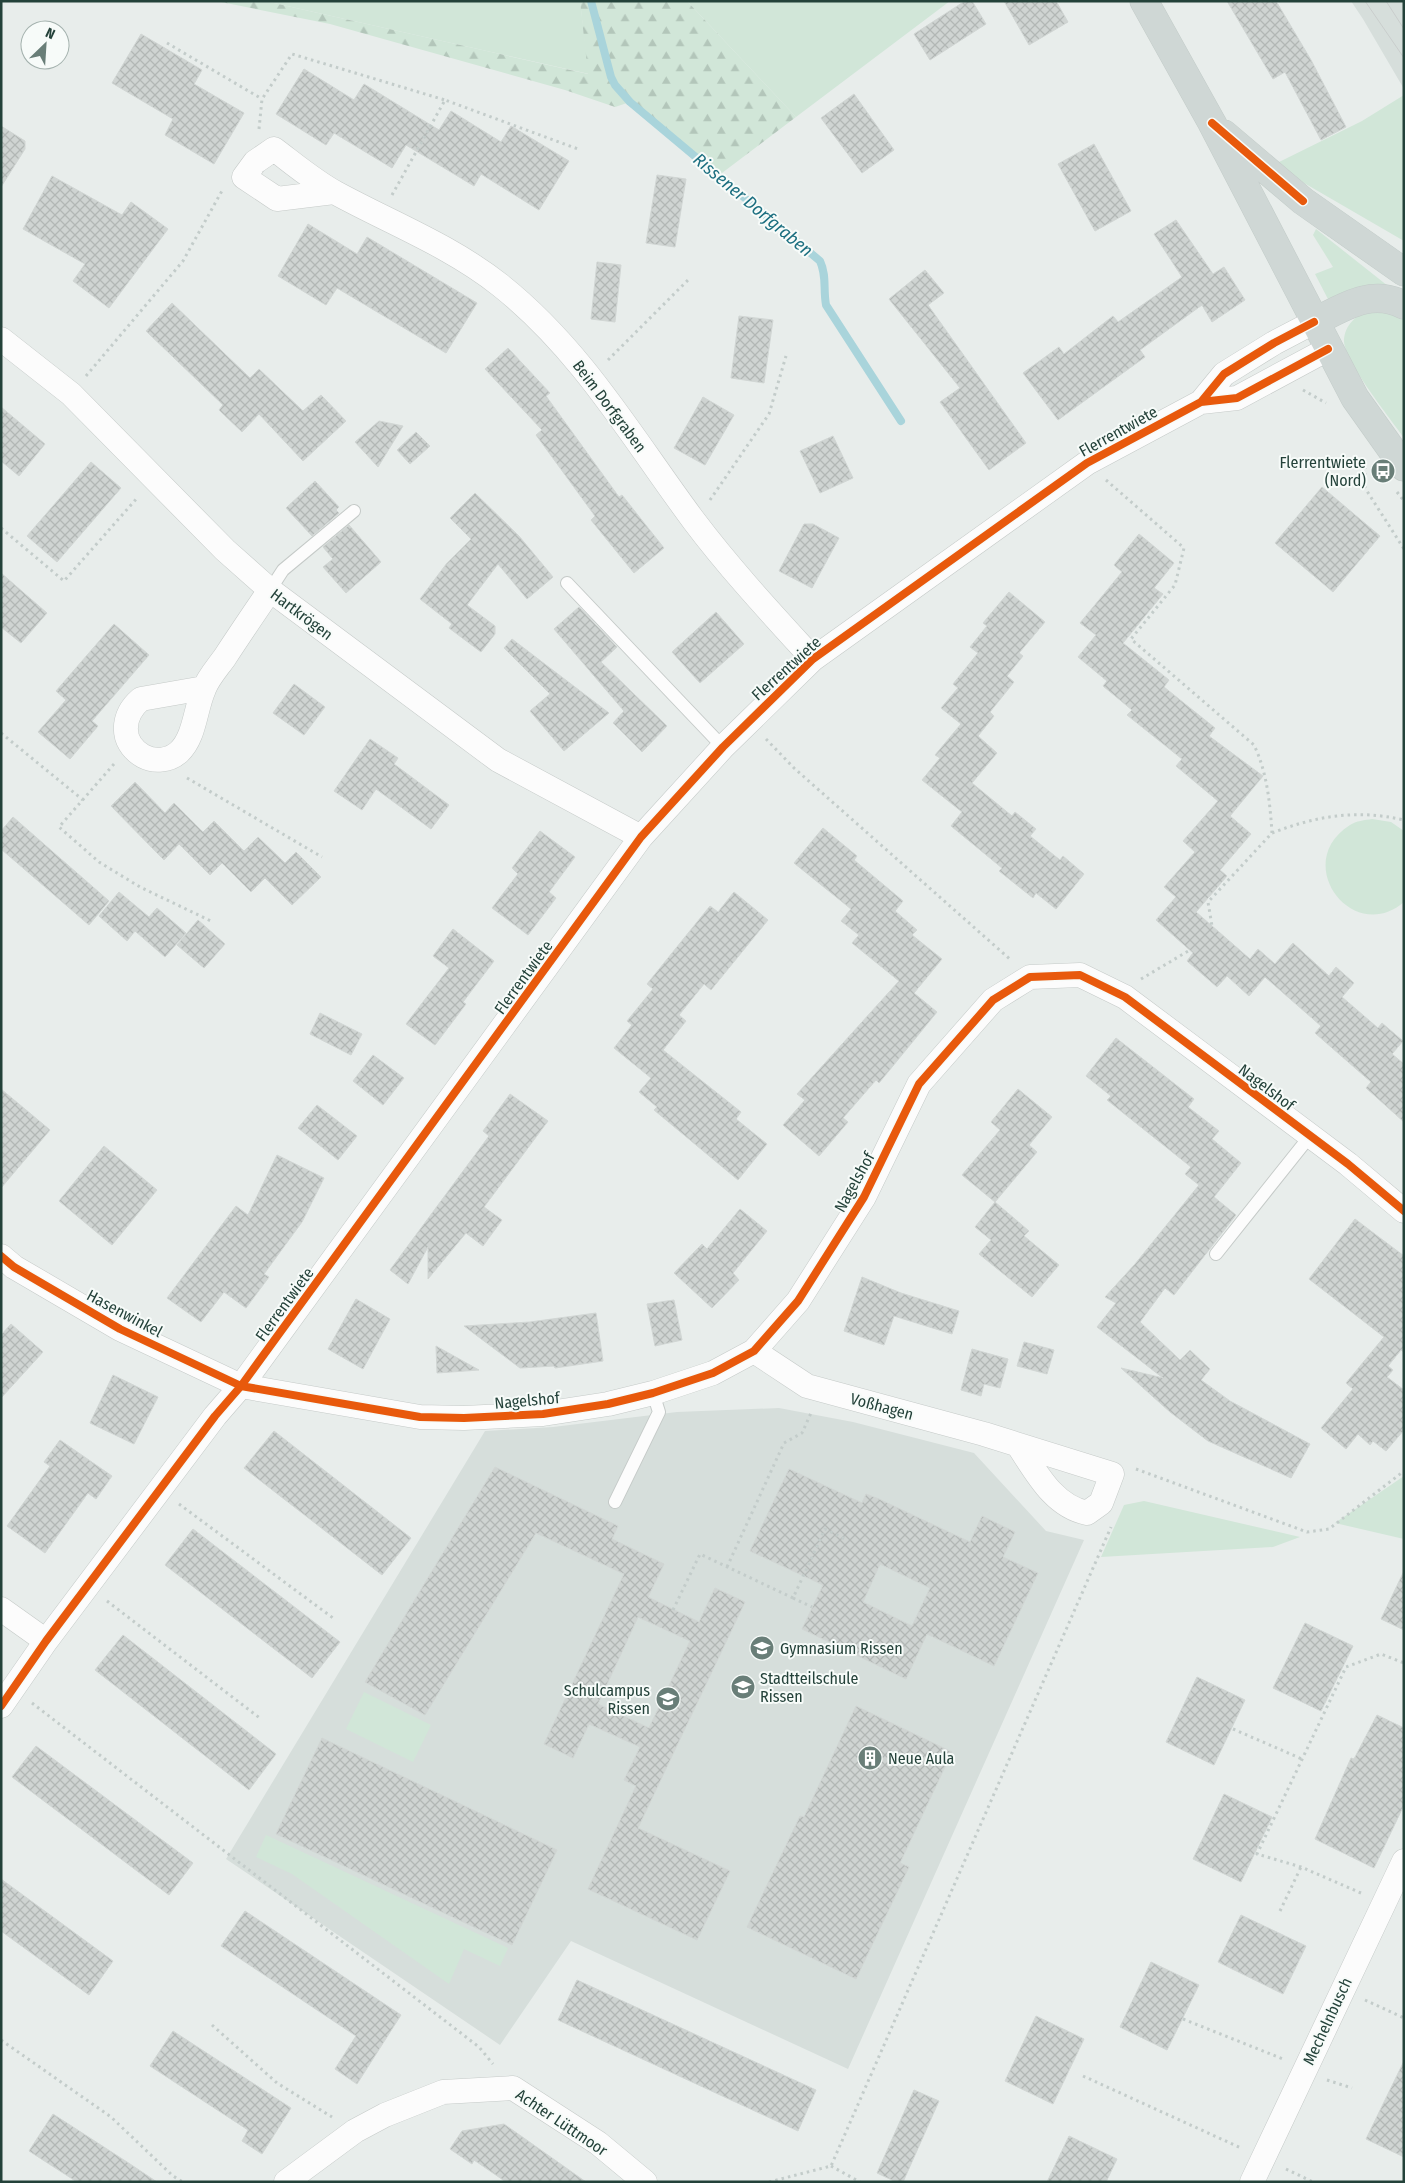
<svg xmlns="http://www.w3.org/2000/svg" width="1405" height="2183" font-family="'Fira Sans Condensed',sans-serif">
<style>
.built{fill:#d6dedb}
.green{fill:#d1e6d8}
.forest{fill:url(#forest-firs)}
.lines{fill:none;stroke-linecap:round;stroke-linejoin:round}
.stream{stroke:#a9d4db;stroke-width:8}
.building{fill:url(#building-cross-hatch);stroke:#d1d6d4;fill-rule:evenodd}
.service-casing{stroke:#c5cac8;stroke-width:14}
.minor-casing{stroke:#c5cac8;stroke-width:25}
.primary-casing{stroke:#c3ccc9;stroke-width:29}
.path{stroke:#c3ccca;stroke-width:3;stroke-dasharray:2.5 4;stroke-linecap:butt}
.service{stroke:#fcfcfc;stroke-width:12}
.minor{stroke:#fcfcfc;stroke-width:24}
.primary{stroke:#cfd7d5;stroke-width:28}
.tram{stroke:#c9cdcc;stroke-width:1}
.cycleway-casing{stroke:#f7fbf9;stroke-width:11}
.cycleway{stroke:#e8590c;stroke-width:8}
.labels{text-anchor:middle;stroke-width:4;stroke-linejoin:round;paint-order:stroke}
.street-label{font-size:16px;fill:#24423a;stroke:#f7fbf9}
.poi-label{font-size:16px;fill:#24423a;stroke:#f7fbf9;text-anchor:start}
.water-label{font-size:18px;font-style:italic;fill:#1c6f80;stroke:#f7fbf9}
</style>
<defs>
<pattern id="forest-firs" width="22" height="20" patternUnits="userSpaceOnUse" patternTransform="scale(1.25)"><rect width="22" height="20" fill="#d1e6d8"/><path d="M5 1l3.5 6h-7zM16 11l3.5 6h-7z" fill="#b3c6ba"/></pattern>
<pattern id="building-cross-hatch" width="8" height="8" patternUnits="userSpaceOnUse" patternTransform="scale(1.25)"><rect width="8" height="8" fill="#cfd4d2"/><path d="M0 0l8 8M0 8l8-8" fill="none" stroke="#b2b7b5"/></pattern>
</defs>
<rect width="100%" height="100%" fill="#e8edeb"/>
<path class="built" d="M 1351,1 L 1404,1 L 1404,89 L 1363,19 Z
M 779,1408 L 853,1422 L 974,1453 L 1046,1531 L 1084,1540 L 848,2069 L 571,1941 L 500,2045 L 226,1859 L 485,1431 L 553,1427 L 677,1412 Z"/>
<path class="green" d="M 265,1 L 580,1 L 589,74 Z
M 687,1 L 950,1 L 796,117 Z
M 1404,95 L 1404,241 L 1273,165 L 1362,121 Z
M 1316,229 L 1388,286 L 1330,303 L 1315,274 L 1333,267 L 1313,235 Z
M 1373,307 L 1404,314 L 1404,438 C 1391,419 1342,359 1344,339 C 1346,322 1359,314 1373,307 Z
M 1372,819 L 1391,822 L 1404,831 L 1404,902 C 1353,946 1290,863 1350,825 C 1356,821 1365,820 1372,819 Z
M 1404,1476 L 1404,1539 L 1335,1523 Z
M 1144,1501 L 1300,1537 L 1273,1547 L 1101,1557 L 1124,1505 Z
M 364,1692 L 431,1725 L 413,1762 L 346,1729 Z
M 266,1835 L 508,1948 L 500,1966 L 464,1949 L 449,1984 L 292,1874 L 256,1857 Z"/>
<path class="forest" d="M 216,1 L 265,1 L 588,74 L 580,1 L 687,1 L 796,117 L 718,176 L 630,102 L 615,107 L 565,90 L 330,24 Z"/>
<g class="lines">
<path class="stream" d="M 591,1 L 611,77 L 615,85 L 630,102 L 820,261 C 827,276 823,289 826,305 L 901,421"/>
</g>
<path class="building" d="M 965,1 L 972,1 L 986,24 L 930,60 L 914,34 Z
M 1004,1 L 1056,1 L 1068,22 L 1029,45 Z
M 1227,1 L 1276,1 L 1311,60 L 1346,127 L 1321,140 L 1285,72 L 1273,79 Z
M 141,34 L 202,70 L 194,84 L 244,113 L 214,164 L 165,135 L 173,119 L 112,83 Z
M 304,69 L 354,100 L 364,84 L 439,130 L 451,111 L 501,142 L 511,126 L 569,161 L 539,210 L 481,174 L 474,186 L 406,145 L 392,168 L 334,133 L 326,145 L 276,114 Z
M 854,94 L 894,150 L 862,173 L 821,118 Z
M 1,126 L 25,141 L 25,149 L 1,187 Z
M 1094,144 L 1131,211 L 1095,231 L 1058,164 Z
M 657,175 L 686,179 L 675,247 L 646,243 Z
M 52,176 L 122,215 L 131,202 L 168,229 L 109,308 L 73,281 L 85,264 L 23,229 Z
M 1176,220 L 1213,274 L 1224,267 L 1245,300 L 1212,322 L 1202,305 L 1140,350 L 1145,357 L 1058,420 L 1023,373 L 1059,347 L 1064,354 L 1113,316 L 1118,322 L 1182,277 L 1154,234 Z
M 308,224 L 357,254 L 367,237 L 477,303 L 446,353 L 337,288 L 326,305 L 278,276 Z
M 597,262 L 621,265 L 615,322 L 591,319 Z
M 925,270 L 944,293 L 928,305 L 1026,443 L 989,470 L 940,402 L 960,388 L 889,299 Z
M 172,303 L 250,378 L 259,369 L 303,411 L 321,395 L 346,421 L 303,461 L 259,414 L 242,432 L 219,410 L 223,405 L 146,331 Z
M 739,316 L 773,320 L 764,383 L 731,378 Z
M 508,348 L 550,393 L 546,396 L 619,497 L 622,495 L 664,548 L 634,573 L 591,520 L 595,516 L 536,435 L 542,430 L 485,369 Z
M 703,397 L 734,415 L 705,465 L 674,448 Z
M 1,407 L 45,444 L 19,476 L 1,461 Z
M 379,421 L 403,426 L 378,467 L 355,442 Z
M 416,432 L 430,446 L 410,464 L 397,450 Z
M 833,436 L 853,478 L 820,493 L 800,451 Z
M 91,462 L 121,488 L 57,562 L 27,536 Z
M 315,481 L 339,507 L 336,510 L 339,513 L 312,536 L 286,508 Z
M 1322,487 L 1380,536 L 1333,592 L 1275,543 Z
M 475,493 L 519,536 L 553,577 L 527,599 L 498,564 L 467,605 L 495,626 L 495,634 L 481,652 L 449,628 L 452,624 L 420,599 L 447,563 L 471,539 L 450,518 Z
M 804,524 L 813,524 L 839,538 L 812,588 L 779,571 Z
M 349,525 L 381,562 L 346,593 L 323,567 L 333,559 L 323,547 Z
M 1139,534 L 1174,563 L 1154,588 L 1163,594 L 1123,643 L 1169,680 L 1164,687 L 1215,728 L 1209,736 L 1263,776 L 1230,816 L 1251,834 L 1220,870 L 1227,876 L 1196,912 L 1250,959 L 1258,949 L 1275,964 L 1293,943 L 1329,976 L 1336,967 L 1354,983 L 1342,997 L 1378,1028 L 1382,1023 L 1403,1041 L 1392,1054 L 1404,1064 L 1404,1122 L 1366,1088 L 1371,1082 L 1315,1033 L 1321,1026 L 1265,977 L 1249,996 L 1227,976 L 1217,987 L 1187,961 L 1193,953 L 1156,920 L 1176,897 L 1164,887 L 1195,852 L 1183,841 L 1218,801 L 1176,766 L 1182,759 L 1127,715 L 1132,710 L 1103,686 L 1107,681 L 1078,657 L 1096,635 L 1080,623 L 1122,572 L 1114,565 Z
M 1,573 L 47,613 L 21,643 L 1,627 Z
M 1009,592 L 1045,622 L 1019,653 L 1023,656 L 1007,676 L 1014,682 L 990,712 L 994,716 L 978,736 L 997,753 L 972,783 L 1012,816 L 1015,812 L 1036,829 L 1030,836 L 1060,860 L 1063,856 L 1084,874 L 1056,909 L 1036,893 L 1033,898 L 999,871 L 1002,868 L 951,826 L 962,812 L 922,780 L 940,758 L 935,755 L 961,724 L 941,708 L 958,688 L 953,684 L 978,653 L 970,647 L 987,626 L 983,623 Z
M 579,607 L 617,647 L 601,662 L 667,726 L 642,752 L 613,723 L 624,711 L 554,629 Z
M 716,612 L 744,644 L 700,683 L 672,652 Z
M 114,624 L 149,655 L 92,721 L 98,726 L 70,759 L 38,732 L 66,700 L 56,691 Z
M 512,639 L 609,713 L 564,751 L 530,711 L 550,694 L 504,648 Z
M 294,684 L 325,707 L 304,735 L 273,713 Z
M 370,739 L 398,758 L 394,764 L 449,805 L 431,829 L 376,789 L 362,810 L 334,791 Z
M 135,782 L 165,813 L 174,803 L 203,832 L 214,821 L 244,851 L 258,837 L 285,863 L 296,852 L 321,877 L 292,905 L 265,878 L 251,892 L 222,863 L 210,875 L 179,844 L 164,860 L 111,806 Z
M 13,817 L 109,901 L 89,925 L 1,849 L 1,831 Z
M 823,828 L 857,856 L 854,860 L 903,901 L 895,911 L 917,930 L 912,935 L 942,959 L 914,993 L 937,1012 L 879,1083 L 876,1080 L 843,1118 L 848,1122 L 819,1156 L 783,1125 L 805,1100 L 797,1094 L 899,981 L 852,943 L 859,935 L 841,921 L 851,909 L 794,863 Z
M 540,831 L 575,857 L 549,892 L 556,898 L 528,935 L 492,908 L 518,874 L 512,868 Z
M 119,892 L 149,917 L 157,908 L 186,933 L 165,957 L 135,931 L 127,941 L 99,916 Z
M 734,892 L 768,920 L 711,990 L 704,984 L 679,1015 L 686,1021 L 663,1050 L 741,1112 L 736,1119 L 767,1144 L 738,1180 L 654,1110 L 657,1107 L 639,1092 L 651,1078 L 614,1048 L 632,1025 L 627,1021 L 653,989 L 647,984 L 710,906 L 718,912 Z
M 198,920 L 225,944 L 204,968 L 177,945 Z
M 453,929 L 494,961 L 463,1002 L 466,1004 L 435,1045 L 406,1024 L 449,968 L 433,956 Z
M 320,1013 L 362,1034 L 351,1055 L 310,1034 Z
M 1116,1038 L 1194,1099 L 1188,1107 L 1219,1131 L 1212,1139 L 1241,1163 L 1214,1197 L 1236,1215 L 1174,1295 L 1165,1288 L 1140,1322 L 1180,1360 L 1190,1350 L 1210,1369 L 1201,1380 L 1230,1401 L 1310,1444 L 1291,1478 L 1208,1441 L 1170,1412 L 1121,1368 L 1163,1378 L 1097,1327 L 1116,1303 L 1105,1297 L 1135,1264 L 1199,1185 L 1185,1174 L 1191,1167 L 1107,1100 L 1111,1096 L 1086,1076 Z
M 373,1055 L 404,1078 L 383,1105 L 353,1081 Z
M 1,1089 L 50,1130 L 1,1188 Z
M 1018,1089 L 1052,1117 L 1029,1145 L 1037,1152 L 995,1202 L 1029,1231 L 1024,1236 L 1059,1265 L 1032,1297 L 979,1254 L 991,1240 L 975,1227 L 995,1202 L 962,1175 L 1000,1130 L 991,1122 Z
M 510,1094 L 548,1121 L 484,1207 L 502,1220 L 483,1246 L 466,1233 L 428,1279 L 428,1247 L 408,1284 L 390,1270 L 489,1136 L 483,1131 Z
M 317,1105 L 357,1136 L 338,1160 L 298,1128 Z
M 104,1146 L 157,1190 L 112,1245 L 59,1201 Z
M 277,1155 L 324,1178 L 302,1222 L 264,1274 L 269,1277 L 246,1308 L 224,1292 L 201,1322 L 167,1298 L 236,1206 L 248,1215 Z
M 740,1209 L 767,1231 L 733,1273 L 739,1280 L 712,1308 L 674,1273 L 702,1244 L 707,1249 Z
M 1355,1219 L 1404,1256 L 1404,1352 L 1401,1350 L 1388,1366 L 1393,1370 L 1387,1377 L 1404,1390 L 1404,1430 L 1386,1451 L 1373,1441 L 1370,1445 L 1358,1434 L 1346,1449 L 1321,1428 L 1353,1389 L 1346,1383 L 1384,1337 L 1309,1279 Z
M 862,1277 L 901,1293 L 959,1311 L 952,1334 L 894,1316 L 884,1345 L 844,1331 Z
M 356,1299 L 390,1319 L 363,1369 L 328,1349 Z
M 674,1300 L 682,1340 L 655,1346 L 647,1304 Z
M 596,1313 L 603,1361 L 555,1368 L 554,1366 L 520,1368 L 464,1326 L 530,1322 Z
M 11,1324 L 43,1352 L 1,1398 L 1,1335 Z
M 1024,1342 L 1054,1350 L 1047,1374 L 1017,1366 Z
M 436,1346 L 479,1370 L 437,1373 Z
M 972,1349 L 1008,1359 L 1000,1388 L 984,1384 L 981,1396 L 961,1390 Z
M 113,1375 L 158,1397 L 134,1444 L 90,1423 Z
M 274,1431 L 411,1538 L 382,1575 L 244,1468 Z
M 60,1440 L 112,1476 L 96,1499 L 88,1493 L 45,1553 L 7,1526 L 50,1466 L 44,1462 Z
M 495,1467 L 618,1526 L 612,1539 L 664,1564 L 648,1597 L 699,1622 L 715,1588 L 745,1602 L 638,1828 L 730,1871 L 697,1940 L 588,1889 L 636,1786 L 624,1780 L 640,1747 L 589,1724 L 573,1758 L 544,1744 L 624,1574 L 536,1533 L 425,1715 L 365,1682 ZM 638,1617 L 690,1641 L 649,1728 L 598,1704 Z
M 789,1469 L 862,1503 L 866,1494 L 879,1499 L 970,1542 L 982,1516 L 1015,1532 L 1003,1557 L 1038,1573 L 994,1666 L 927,1634 L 906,1679 L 802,1629 L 823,1585 L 750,1551 ZM 880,1564 L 930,1588 L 912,1626 L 863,1602 Z
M 193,1529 L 340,1642 L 312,1678 L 165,1565 Z
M 1404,1571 L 1404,1630 L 1381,1619 Z
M 1305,1623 L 1353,1646 L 1321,1711 L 1273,1688 Z
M 123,1635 L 276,1754 L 249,1790 L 95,1670 Z
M 1197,1677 L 1245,1700 L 1214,1765 L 1166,1742 Z
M 856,1706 L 952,1752 L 900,1863 L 909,1867 L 856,1979 L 747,1927 L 800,1816 L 804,1817 Z
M 1377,1715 L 1404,1728 L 1404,1805 L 1374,1868 L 1315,1839 L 1351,1758 L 1354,1759 Z
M 322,1738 L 557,1850 L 512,1945 L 276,1834 Z
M 36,1746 L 193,1863 L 169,1895 L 12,1777 Z
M 1224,1794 L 1272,1817 L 1241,1882 L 1193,1859 Z
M 1,1879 L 113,1961 L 89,1995 L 1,1931 Z
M 245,1911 L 401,2015 L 357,2084 L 335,2069 L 356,2036 L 221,1946 Z
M 1241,1915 L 1306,1946 L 1283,1994 L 1218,1962 Z
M 1151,1962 L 1199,1985 L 1167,2050 L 1120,2027 Z
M 577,1980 L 816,2090 L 798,2131 L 558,2020 Z
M 1036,2016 L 1084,2039 L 1053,2104 L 1005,2081 Z
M 173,2031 L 291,2108 L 262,2154 L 242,2141 L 248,2130 L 150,2066 Z
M 1404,2061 L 1404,2157 L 1366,2139 Z
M 914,2090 L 939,2101 L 903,2182 L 896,2182 L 877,2173 Z
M 53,2114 L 127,2162 L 157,2182 L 77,2182 L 29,2151 Z
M 504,2124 L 521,2136 L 586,2182 L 506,2182 L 474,2160 L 472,2164 L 450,2149 L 462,2131 Z
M 1069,2136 L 1117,2159 L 1106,2182 L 1047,2182 Z"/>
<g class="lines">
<defs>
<path id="service" d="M 567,583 L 723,747
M 270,590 L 283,570 L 354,511
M 1216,1254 L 1310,1136
M 615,1502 L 659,1412 L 653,1393"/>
<path id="minor" d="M 334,192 L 277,199 L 244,177 L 255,162 L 274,149 C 294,164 314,181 336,193 C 391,223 451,246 500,285 C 582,350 633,439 694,521 C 731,570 772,614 813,659
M 1,339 L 71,394 L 225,550 L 270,590 L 498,760 L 641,837
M 1201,402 L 1224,374 L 1274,343 L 1314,322
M 204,688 L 141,699 C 122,715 119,742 143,756 C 154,762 169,761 179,752 C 195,737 195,709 204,689 C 208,678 218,667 225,657 C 240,634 255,612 270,590
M 1,1256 L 14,1267 L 120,1329 L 241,1386 L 420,1417 L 464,1418 L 543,1414 L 608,1404 L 653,1393 L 713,1373 L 754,1351 L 798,1301 L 864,1197 L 919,1084 L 993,1000 L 1030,977 L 1080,975 L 1125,997 L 1348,1164 L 1404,1211
M 754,1351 L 807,1386 L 984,1434 L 1112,1474 L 1101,1503 L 1087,1513 C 1053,1506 1036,1472 1018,1445
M 1,1609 L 46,1641
M 1,1706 L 46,1641 L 215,1416 L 241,1386 L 641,837 L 723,747 L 813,659 L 1087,463 L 1201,402 L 1237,398 L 1328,349
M 286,2182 L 355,2131 L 385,2115 L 443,2092 L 513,2088 L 598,2143 L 645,2182
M 1252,2182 L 1404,1861"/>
<path id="primary" d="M 1144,1 L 1212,123 L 1355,398 L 1404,467
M 1224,134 L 1303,201 L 1404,272
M 1314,322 C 1344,307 1371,288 1404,305"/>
</defs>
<use href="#service" class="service-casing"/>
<use href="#minor" class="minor-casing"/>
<use href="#primary" class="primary-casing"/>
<path class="path" d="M 167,43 L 262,99
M 259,129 L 262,99 L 292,54 L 445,100
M 392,195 L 445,100 L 578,149
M 608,360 L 688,280
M 86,376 L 183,261 L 223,189
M 1303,390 L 1326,403
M 1365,460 L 1365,488 L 1404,549
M 1106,480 L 1184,548 L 1175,585 L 1131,639 L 1254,745 C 1267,772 1270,803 1272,833 L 1208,902 L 1212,926
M 1397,492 L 1404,501
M 710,500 L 769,414 L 786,356
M 1,528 L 64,581 L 138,497
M 1,733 L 83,800
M 766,739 L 794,768 L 1012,961
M 114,764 L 59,827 L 99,862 L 140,887 L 213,922
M 187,778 L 322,857
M 1272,833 C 1316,816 1357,809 1404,820
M 1141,979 L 1190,950
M 1136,1469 L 1307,1532 L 1329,1529 L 1404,1471
M 179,1504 L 333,1618
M 727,1567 L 784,1443 L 802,1433 L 811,1413
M 793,1598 L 812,1607
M 107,1601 L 261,1719
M 673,1610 L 700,1554 L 793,1598 L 825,1529 L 845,1539
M 32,1703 L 479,2047 L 493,2064
M 1233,1729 L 1302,1759
M 1361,1893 L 1301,1867 L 1257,1854 L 1346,1667 L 1381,1654 L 1404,1663
M 1280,1911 L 1301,1867
M 1365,2000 L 1404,2018
M 1183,2019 L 1283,2059
M 212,2025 L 277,2083 L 332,2117
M 1,2040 L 111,2117 L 173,2176 L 183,2182
M 1083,2076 L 1241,2148
M 1327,2080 L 1352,2088
M 831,2166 L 860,2182
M 1286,2169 L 1313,2182
M 769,2182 L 831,2166 L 1111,1527"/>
<use href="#service" class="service"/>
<use href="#minor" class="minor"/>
<use href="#primary" class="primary"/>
<path class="tram" d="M 1365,1 L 1404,58
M 1386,1 L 1404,29"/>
<defs>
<path id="cycleway" d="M 1212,123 L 1303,201
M 1201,402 L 1224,374 L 1274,343 L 1314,322
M 1,1256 L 14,1267 L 120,1329 L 241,1386 L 420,1417 L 464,1418 L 543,1414 L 608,1404 L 653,1393 L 713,1373 L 754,1351 L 798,1301 L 864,1197 L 919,1084 L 993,1000 L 1030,977 L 1080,975 L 1125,997 L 1348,1164 L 1404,1211
M 1,1706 L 46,1641 L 215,1416 L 241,1386 L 641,837 L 723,747 L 813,659 L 1087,463 L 1201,402 L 1237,398 L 1328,349"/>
</defs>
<use href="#cycleway" class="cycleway-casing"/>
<use href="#cycleway" class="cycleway"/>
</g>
<defs>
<symbol id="bus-disc" viewBox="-11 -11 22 22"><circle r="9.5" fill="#697e78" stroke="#f7fbf9"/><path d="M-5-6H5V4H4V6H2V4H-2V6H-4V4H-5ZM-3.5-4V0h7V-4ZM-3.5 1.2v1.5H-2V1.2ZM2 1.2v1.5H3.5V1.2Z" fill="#fff"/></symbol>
<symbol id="school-disc" viewBox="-11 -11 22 22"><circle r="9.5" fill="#697e78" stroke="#f7fbf9"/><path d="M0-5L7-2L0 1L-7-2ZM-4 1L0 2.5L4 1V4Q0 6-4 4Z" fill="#fff"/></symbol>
<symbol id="building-disc" viewBox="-11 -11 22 22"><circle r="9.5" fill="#697e78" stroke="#f7fbf9"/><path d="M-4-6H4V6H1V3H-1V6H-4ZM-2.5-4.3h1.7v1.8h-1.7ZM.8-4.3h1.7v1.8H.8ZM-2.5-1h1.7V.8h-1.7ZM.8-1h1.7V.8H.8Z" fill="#fff"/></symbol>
</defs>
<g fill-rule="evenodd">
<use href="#bus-disc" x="1369" y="457" width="28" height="28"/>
<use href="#school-disc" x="748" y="1634" width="28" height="28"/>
<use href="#school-disc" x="729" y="1673" width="28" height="28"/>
<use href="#school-disc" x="654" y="1685" width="28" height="28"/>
<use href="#building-disc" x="856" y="1744" width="28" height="28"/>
</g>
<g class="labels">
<g class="street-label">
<text transform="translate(610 406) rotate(53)" y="6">Beim Dorfgraben</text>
<text transform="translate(1118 431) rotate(-29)" y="6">Flerrentwiete</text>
<text transform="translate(302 614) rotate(37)" y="6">Hartkrögen</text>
<text transform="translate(786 668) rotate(-42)" y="6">Flerrentwiete</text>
<text transform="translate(523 977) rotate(-54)" y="6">Flerrentwiete</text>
<text transform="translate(1267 1087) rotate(37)" y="6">Nagelshof</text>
<text transform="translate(854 1182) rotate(-61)" y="6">Nagelshof</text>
<text transform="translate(284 1304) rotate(-54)" y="6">Flerrentwiete</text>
<text transform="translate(125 1313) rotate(28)" y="6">Hasenwinkel</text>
<text transform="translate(527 1400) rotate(-5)" y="6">Nagelshof</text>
<text transform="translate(882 1406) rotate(15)" y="6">Voßhagen</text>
<text transform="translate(1327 2021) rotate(-65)" y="6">Mechelnbusch</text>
<text transform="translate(562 2122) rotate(34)" y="6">Achter Lüttmoor</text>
</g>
<g class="poi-label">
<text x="1366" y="468" text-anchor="end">Flerrentwiete<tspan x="1366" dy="18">(Nord)</tspan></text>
<text x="780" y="1654">Gymnasium Rissen</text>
<text x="760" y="1684">Stadtteilschule<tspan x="760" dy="18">Rissen</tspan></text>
<text x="650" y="1696" text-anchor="end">Schulcampus<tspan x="650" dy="18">Rissen</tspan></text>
<text x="888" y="1764">Neue Aula</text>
</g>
<g class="water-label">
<text transform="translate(753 205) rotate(40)" y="6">Rissener Dorfgraben</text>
</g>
</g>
<rect width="1405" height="2183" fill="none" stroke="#24423a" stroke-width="5"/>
<g transform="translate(45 45) rotate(25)"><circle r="24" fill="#f7fbf9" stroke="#a3b1ad"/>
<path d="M0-4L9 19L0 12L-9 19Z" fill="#697e78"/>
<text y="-8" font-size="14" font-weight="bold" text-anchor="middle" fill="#24423a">N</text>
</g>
</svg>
